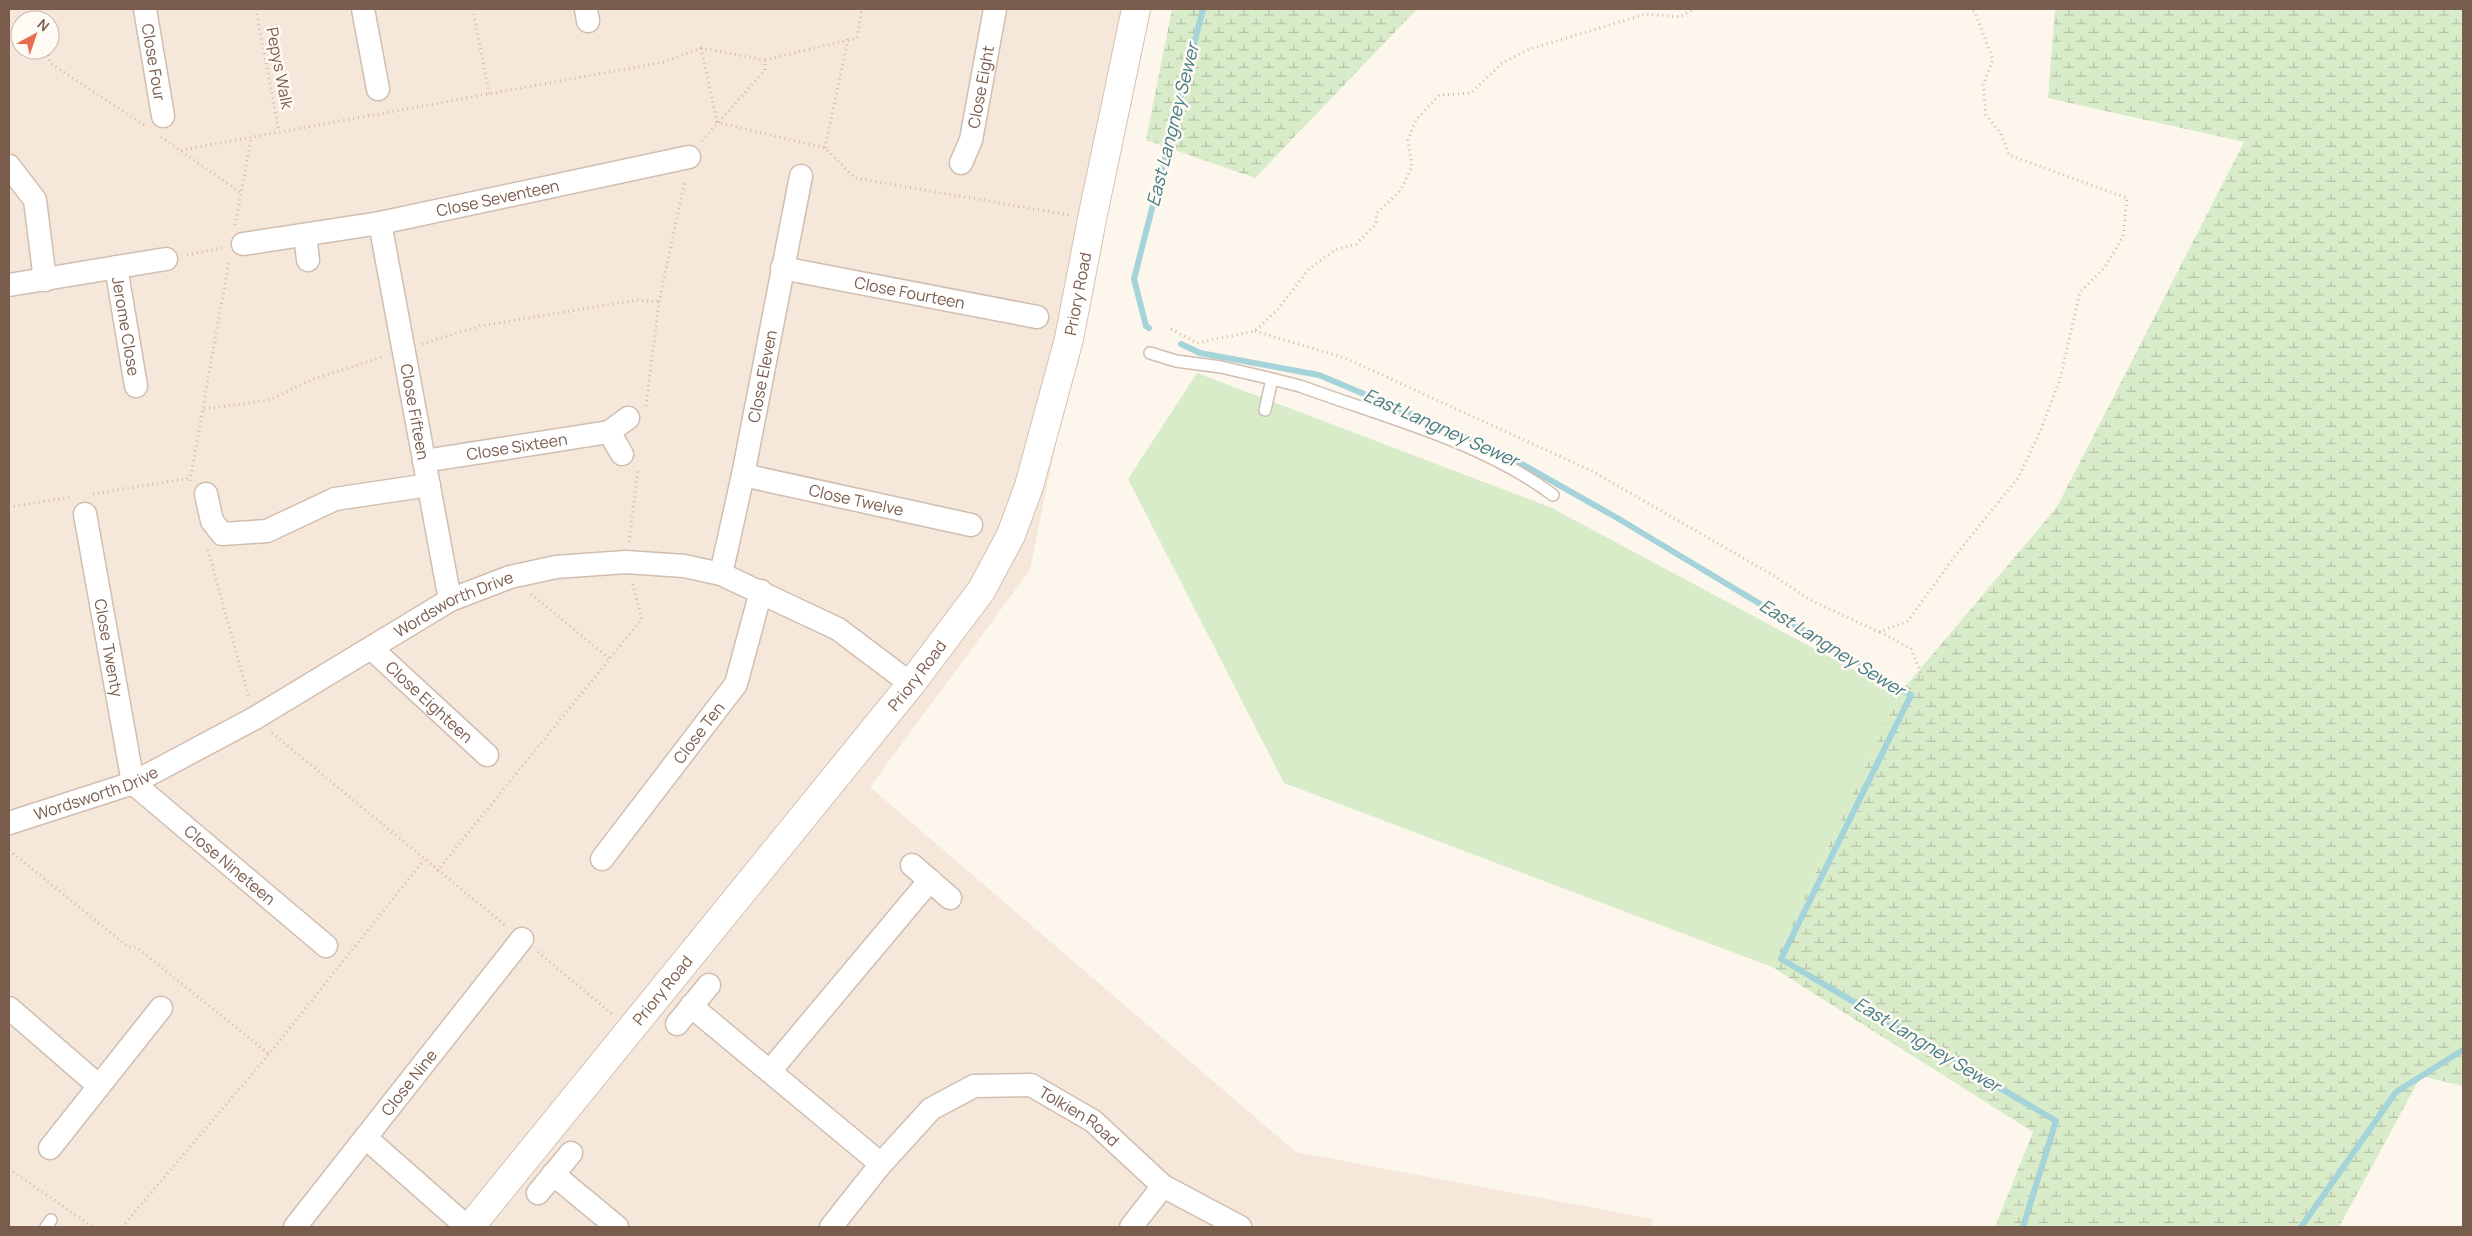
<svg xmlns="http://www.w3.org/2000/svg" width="2472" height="1236" font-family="Manrope,sans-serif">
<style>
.residential{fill:#f5e8da;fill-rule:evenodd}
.green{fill:#d8ecc9}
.wetland{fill:url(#wetland-marsh)}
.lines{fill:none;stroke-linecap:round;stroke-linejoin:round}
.stream{stroke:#a5d3da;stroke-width:6}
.lane-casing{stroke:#d1beb0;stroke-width:14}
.street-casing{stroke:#d1beb0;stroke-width:25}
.secondary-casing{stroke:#d6c0b0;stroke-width:30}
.path{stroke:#d9b8a5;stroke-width:3;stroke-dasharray:1 4;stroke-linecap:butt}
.lane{stroke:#fff;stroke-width:11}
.street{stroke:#fff;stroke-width:22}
.secondary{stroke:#fff;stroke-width:28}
.labels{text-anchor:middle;stroke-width:5;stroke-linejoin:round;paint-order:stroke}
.street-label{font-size:16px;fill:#7a5c4d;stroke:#fffaf3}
.water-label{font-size:18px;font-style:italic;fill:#437c86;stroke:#fffaf3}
</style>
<defs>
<pattern id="wetland-marsh" width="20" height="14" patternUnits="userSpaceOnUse" patternTransform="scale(1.25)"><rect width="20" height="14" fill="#d8ecc9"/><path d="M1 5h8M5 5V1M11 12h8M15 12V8" fill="none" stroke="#b4c2a5"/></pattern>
</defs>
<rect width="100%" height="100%" fill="#fdf6ec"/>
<path class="residential" d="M 9,9 L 1144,9 L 1030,570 L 870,787 L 1296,1152 L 1653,1219 L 1651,1227 L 9,1227 ZM 20,20 L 50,20 L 50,50 L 20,50 Z"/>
<path class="green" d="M 1197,373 L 1552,508 L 1899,694 L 1772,967 L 1284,783 L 1128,479 Z"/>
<path class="wetland" d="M 1172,9 L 1417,9 L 1255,178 L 1146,140 Z
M 2055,9 L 2463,9 L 2463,1086 L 2421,1076 L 2339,1227 L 1995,1227 L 2033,1132 L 1772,967 L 1899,694 L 2057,507 L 2244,142 L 2048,98 Z"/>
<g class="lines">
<path class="stream" d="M 1149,328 L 1146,326 L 1134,279 L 1203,9
M 1181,344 L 1200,353 L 1319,375 L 1497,450 L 1619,519 L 1911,695 L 1781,959 L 2056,1121 L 2023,1227
M 2301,1227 L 2396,1092 L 2463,1050"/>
<defs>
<path id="lane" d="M 1150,353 L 1176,361 L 1221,367 L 1272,379 L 1265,410
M 1272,379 L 1300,386 C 1384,417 1481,441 1553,495
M 46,1227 L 51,1220"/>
<g id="street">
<path id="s1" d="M 145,9 L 163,116"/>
<path d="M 363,9 L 378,89"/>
<path d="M 586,9 L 588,21"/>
<path id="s2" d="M 961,163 L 971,140 L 995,9"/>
<path d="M 9,166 L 35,200 L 45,280"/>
<path id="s3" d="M 380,223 L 450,600"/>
<path d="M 305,235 L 308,260"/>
<path id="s4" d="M 243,244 L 380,223 L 689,157"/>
<path id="s5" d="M 116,267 L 136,386"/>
<path id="s6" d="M 782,268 L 1037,317"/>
<path d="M 9,285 L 166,259"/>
<path d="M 609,432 L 622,454"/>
<path id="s7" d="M 424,461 L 609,432 L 628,418"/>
<path id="s8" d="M 743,475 L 971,525"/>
<path d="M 206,494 L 212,521 L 222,534 L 267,531 L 335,499 L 429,485"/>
<path id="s9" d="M 85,514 L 133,783 L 326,946"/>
<path id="s10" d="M 721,574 L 743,475 L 801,176"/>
<path id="s11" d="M 372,649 L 487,755"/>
<path id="s12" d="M 9,823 L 133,783 L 255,718 L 450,600 L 510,577 L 556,567 L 626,562 L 684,566 L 721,574 L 838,629 L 911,684"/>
<path id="s13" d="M 602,859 L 736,684 L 761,591"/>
<path d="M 912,865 L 950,898"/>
<path d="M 691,1006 L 881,1164"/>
<path d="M 9,1008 L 99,1086"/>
<path d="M 677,1024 L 709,985"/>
<path d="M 770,1071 L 930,880"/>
<path d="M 366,1138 L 467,1227"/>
<path d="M 50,1148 L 161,1008"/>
<path d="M 553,1174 L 617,1227"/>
<path d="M 538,1193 L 571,1153"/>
<path id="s14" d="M 295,1227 L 522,939"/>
<path id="s15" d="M 831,1227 L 881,1164 L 931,1109 L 974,1086 L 1031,1085 L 1093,1121 L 1163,1186 L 1240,1227"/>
<path d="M 1131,1227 L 1163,1186"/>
</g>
<g id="secondary">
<path id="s16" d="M 470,1227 L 911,684 L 981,591 L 1011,535 L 1029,486 L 1069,339 L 1092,219 L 1136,9"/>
</g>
</defs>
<use href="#lane" class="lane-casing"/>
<use href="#street" class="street-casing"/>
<use href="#secondary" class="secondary-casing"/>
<path class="path" d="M 36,9 L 39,20
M 256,9 L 279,132
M 473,9 L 489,94
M 701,48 L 717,122 L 825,148 L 855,178 L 1069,215
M 47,50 L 50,63 L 144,125
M 161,137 L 241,193
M 702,141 L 765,70 L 765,60 L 857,38 L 862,9
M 825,148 L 848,39
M 181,150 L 664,62 L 701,48 L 765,60
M 235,225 L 251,138
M 187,255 L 222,248
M 1171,329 L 1197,343 L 1255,331 L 1278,309 L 1309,269 L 1335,250 L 1356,244 L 1376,224 L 1377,213 L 1400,191 L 1412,167 L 1408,140 L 1416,120 L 1439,95 L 1471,93 L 1501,64 L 1527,50 L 1646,14 L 1680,17 L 1693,9
M 1255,331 L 1345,358 L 1592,471 L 1776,577 L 1810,600 L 1879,632 L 1908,621 L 1954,557 L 2018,478 L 2040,432 L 2060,379 L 2080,292 L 2105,267 L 2123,237 L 2127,198 L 2009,155 L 2001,134 L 1986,115 L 1983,85 L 1993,60 L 1975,12 L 1970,9
M 422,344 L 480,326 L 637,300 L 659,302
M 646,406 L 659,302 L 685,180
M 204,409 L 270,400 L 313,379 L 383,357
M 190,481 L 229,261
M 93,494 L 190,478
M 9,507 L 72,497
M 629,542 L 638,469
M 208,550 L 249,698
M 531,594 L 610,659
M 1880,632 L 1911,649 L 1924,680
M 272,733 L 506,926
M 9,850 L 128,947 L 136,947 L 269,1054
M 437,871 L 642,619 L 632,582
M 538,952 L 612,1014
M 9,1169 L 93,1227
M 122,1227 L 269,1054 L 424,860"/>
<use href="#lane" class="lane"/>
<use href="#street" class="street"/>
<use href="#secondary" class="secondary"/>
</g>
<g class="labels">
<g class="street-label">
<text dy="6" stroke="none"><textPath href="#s1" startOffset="54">Close Four</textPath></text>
<text transform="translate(280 68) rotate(79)" y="6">Pepys Walk</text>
<text dy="6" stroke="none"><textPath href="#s2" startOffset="79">Close Eight</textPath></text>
<text dy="6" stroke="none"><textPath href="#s4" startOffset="259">Close Seventeen</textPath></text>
<text dy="6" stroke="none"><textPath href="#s6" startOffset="130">Close Fourteen</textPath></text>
<text dy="6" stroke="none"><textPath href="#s16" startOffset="1130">Priory Road</textPath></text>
<text dy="6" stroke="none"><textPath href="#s5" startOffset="60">Jerome Close</textPath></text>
<text dy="6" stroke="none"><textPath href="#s10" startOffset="202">Close Eleven</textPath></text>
<text dy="6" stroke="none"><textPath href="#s3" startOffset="192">Close Fifteen</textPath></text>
<text dy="6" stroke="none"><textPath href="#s7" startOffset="94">Close Sixteen</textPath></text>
<text dy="6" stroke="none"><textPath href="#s8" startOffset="116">Close Twelve</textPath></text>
<text dy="6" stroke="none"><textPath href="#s12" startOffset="498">Wordsworth Drive</textPath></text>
<text dy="6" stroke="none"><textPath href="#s9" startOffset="136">Close Twenty</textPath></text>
<text dy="6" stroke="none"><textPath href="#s16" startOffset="710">Priory Road</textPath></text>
<text dy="6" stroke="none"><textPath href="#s11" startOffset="78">Close Eighteen</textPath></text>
<text dy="6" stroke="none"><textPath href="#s13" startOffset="159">Close Ten</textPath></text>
<text dy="6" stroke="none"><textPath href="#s12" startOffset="92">Wordsworth Drive</textPath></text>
<text dy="6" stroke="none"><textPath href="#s9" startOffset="400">Close Nineteen</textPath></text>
<text dy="6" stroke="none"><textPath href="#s16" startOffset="305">Priory Road</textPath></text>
<text dy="6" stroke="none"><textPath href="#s14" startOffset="184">Close Nine</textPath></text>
<text dy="6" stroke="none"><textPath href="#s15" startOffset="318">Tolkien Road</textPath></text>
</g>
<g class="water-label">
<text transform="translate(1173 125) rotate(-76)" y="6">East Langney Sewer</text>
<text transform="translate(1441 428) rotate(24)" y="6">East Langney Sewer</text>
<text transform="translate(1832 648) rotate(32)" y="6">East Langney Sewer</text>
<text transform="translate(1927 1045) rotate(31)" y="6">East Langney Sewer</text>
</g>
</g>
<rect width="2472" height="1236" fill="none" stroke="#7a5c4d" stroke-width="20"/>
<g transform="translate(35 35) rotate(40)"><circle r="24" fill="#fffaf3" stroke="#cabbb1"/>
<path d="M0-4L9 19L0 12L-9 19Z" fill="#e76f51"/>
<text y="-8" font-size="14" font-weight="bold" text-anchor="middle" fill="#7a5c4d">N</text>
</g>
</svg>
